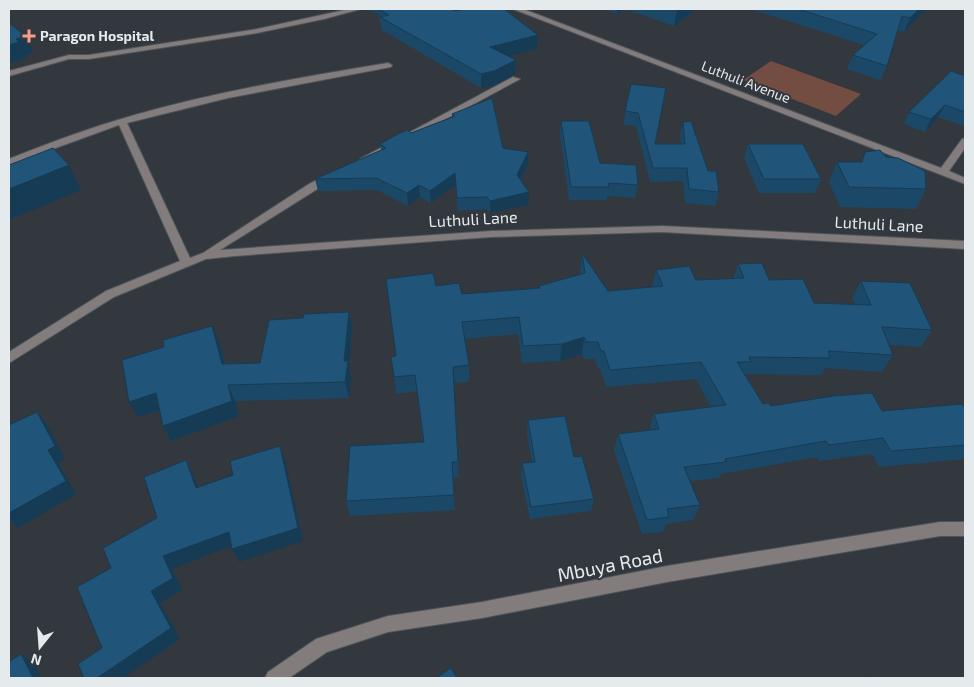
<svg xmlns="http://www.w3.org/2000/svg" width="974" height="687" font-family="'Exo 2',sans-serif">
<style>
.green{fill:#744d42}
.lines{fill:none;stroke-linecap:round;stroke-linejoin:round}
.minor-casing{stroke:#4f545a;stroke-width:2}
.minor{fill:#827d7c;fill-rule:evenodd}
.wall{fill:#1c4867}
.shaded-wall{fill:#163b54}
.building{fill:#205478;stroke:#163b54}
.poi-dot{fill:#f49e87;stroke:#32383e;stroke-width:2}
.labels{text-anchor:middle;stroke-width:4;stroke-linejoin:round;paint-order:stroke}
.far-poi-label{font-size:14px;font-weight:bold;fill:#e5eaed;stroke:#32383e;text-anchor:start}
.far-street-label{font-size:14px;fill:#e5eaed;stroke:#32383e}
.street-label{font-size:16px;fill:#e5eaed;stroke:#32383e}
.near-street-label{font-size:19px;fill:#e5eaed;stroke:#32383e}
</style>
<rect width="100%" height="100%" fill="#32383e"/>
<path class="green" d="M 771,61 L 861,94 L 836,116 L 743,80 Z"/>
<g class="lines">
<defs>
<path id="minor" d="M 349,9 L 361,9 L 324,19 L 257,33 L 89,59 L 69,59 L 9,76 L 9,71 L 69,55 L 89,55 L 257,29 Z
M 513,9 L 523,9 L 941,168 L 962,139 L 965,138 L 965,148 L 949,171 L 965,178 L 965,184 Z
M 388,63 L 392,65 L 391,67 L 228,98 L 127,123 L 190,258 L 203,253 L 309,184 L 331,173 L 335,174 L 335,178 L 220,250 L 491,231 L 662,226 L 965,241 L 965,249 L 662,232 L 491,237 L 235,256 L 206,259 L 114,297 L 9,363 L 9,352 L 106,291 L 180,261 L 119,125 L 9,165 L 9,159 C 49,143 89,128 131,116 C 215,92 302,77 388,63 Z
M 513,77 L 520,79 L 368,161 L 362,161 L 360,159 Z
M 940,522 L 965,522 L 965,536 L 940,536 L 667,582 L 482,618 L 388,632 L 327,652 L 289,678 L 265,678 L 268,672 L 316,639 L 388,616 L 482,602 L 667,566 Z"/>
</defs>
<use href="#minor" class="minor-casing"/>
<use href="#minor" class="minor"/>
</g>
<path class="wall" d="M 365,9 L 451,9 L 455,11 L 538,35 L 537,49 L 508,56 L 516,60 L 515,74 L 493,86 L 481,88 L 382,30 L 381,24 L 380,23 L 379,14 Z
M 603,9 L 697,9 L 674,26 L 625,9 L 617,14 Z
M 750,9 L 926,9 L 925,11 L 904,32 L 897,30 L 887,66 L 880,80 L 847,69 L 853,55 L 864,45 Z
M 965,76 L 965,126 L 938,117 L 925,132 L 904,124 L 909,112 Z
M 631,84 L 655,144 L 681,144 L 680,136 L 683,122 L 719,192 L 715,206 L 685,203 L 683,181 L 650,182 L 636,126 L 623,125 Z
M 452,114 L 503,148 L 528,152 L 528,165 L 521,180 L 528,205 L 490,213 L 487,209 L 458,211 L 455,185 L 431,203 L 420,197 L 408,206 L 377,190 L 318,191 L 315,179 L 381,150 L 380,144 L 411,133 L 452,117 Z
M 561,121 L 600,163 L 638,185 L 635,198 L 607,196 L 607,200 L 569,200 L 560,134 Z
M 748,144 L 821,179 L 815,193 L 759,193 L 744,158 Z
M 865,152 L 886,157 L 926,189 L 916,209 L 840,207 L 829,182 L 837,162 L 861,162 Z
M 582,253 L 608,291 L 652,287 L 656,270 L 696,280 L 733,279 L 738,264 L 814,303 L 855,304 L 852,298 L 861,281 L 932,330 L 921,347 L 889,345 L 893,355 L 882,372 L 825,368 L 821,375 L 746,374 L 745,375 L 763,404 L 771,406 L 882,411 L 965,408 L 965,459 L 879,467 L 872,454 L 819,461 L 817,457 L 721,474 L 719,478 L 690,481 L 700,505 L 693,520 L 666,524 L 663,532 L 642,534 L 614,450 L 618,434 L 649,430 L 654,414 L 711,407 L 696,379 L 606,387 L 600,368 L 598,368 L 595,359 L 584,359 L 582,354 L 560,361 L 522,363 L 518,334 L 465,339 L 469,365 L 469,382 L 454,383 L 459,477 L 453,478 L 455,510 L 350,516 L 346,501 L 423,442 L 417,391 L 396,394 L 394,377 L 396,356 L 436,286 L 462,294 L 539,288 L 539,286 L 581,274 L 580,270 Z
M 352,328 L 349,366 L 351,377 L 349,398 L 235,401 L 239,416 L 171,441 L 163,426 L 159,411 L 138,417 L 219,342 L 225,363 L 260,363 Z
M 528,420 L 574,457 L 594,499 L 591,511 L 530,519 L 521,476 L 522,463 L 532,462 L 527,434 Z"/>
<path class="shaded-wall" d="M 617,9 L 625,9 L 617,14 Z
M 679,9 L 697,9 L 674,26 L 677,10 Z
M 919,9 L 926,9 L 925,11 L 904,32 L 910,18 Z
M 538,35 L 537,49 L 490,61 L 490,47 Z
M 26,36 L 33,52 L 26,55 L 27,58 L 9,64 L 9,45 L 16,39 Z
M 516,60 L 515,74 L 493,86 L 481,88 L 481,74 Z
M 945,105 L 938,117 L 925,132 L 931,119 Z
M 528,152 L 528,165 L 517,187 L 517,175 Z
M 69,165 L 81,190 L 9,220 L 9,189 Z
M 455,173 L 455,185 L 431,203 L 430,191 Z
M 419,185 L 420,197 L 408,206 L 407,193 Z
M 529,192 L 528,205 L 490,213 L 490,201 Z
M 349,312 L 352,328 L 349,366 L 351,377 L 349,398 L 345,382 L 344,361 Z
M 212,326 L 219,342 L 229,379 L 222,364 Z
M 584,337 L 582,354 L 560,361 L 562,344 Z
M 228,385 L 235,401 L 239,416 L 171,441 L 163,426 Z
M 156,393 L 164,409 L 138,417 L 129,402 Z
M 37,412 L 47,425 L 65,459 L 58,463 L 76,494 L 18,528 L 11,520 L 9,521 L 9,513 L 48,450 Z
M 280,446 L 285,460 L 303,541 L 239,562 L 232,549 Z
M 186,460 L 193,474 L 203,502 L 196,488 Z
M 229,532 L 236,544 L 172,569 L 182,590 L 160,603 L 180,639 L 123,678 L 97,678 L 151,591 L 163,556 Z
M 21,654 L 35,664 L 42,678 L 33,678 Z"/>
<path class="building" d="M 378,9 L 451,9 L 455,11 L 465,9 L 504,9 L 538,35 L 490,47 L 516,60 L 494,71 L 481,74 L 380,17 L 389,15 Z
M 798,9 L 919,9 L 910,18 L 902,16 L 887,66 L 853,55 L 877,34 Z
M 9,23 L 26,36 L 16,39 L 19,42 L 9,45 Z
M 951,71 L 965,76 L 965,112 L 945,105 L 931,119 L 909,112 Z
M 631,84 L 666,88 L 655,144 L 685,144 L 683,122 L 691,121 L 708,171 L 716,171 L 719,192 L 689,189 L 687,168 L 653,168 L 638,113 L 625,111 Z
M 492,98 L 503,148 L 528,152 L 517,175 L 529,192 L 490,201 L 487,197 L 457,198 L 455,173 L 430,191 L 419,185 L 407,193 L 376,178 L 315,179 L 386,148 L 380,144 L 400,133 L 408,130 L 411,133 L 455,116 L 452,114 Z
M 561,121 L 589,121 L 600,163 L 636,165 L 638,185 L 608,183 L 609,187 L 571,187 Z
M 748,144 L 803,144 L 821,179 L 764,179 Z
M 53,148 L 69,165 L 9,189 L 9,165 Z
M 880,150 L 886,157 L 898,158 L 925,171 L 926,189 L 849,187 L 837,162 L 862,162 L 865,152 Z
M 582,253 L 608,291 L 663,286 L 656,270 L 689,266 L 696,280 L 744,278 L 738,264 L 762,263 L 769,280 L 803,279 L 814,303 L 871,305 L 861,281 L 910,283 L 932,330 L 882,327 L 893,355 L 828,351 L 830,358 L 749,357 L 751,362 L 737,362 L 763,404 L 769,403 L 771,406 L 833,396 L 872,393 L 882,411 L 962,404 L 965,408 L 965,445 L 891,451 L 883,438 L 829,445 L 826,441 L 725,459 L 726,462 L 684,467 L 700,505 L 667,509 L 669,517 L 647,520 L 618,434 L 659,429 L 654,414 L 726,405 L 701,362 L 610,370 L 604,351 L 601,351 L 598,342 L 586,342 L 584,337 L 562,344 L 523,346 L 519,317 L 462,322 L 469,365 L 453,367 L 458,462 L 452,462 L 454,495 L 346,501 L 350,446 L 424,442 L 415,375 L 394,377 L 391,357 L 396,356 L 386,279 L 433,273 L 436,286 L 459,283 L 462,294 L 540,288 L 539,286 L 585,273 Z
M 349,312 L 344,361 L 348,361 L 345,382 L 228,385 L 232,401 L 163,426 L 156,393 L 129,402 L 122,360 L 164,347 L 163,340 L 212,326 L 222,364 L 260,363 L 269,320 L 303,318 L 304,314 Z
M 37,412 L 55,446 L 48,450 L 66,481 L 9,513 L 9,425 Z
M 565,416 L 574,457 L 582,456 L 594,499 L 531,507 L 522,463 L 535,462 L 528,420 Z
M 280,446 L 298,528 L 232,549 L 229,532 L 163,556 L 173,578 L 151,591 L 171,628 L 97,678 L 84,678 L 78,664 L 102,648 L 77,587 L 111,568 L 103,548 L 157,518 L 144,477 L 186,460 L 196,488 L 233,475 L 230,461 Z
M 21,654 L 33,678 L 9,678 L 9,662 Z
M 451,668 L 457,678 L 436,678 Z
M 871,676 L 872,678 L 863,678 Z"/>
<path class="poi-dot" d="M26.5 28.5h5v5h5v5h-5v5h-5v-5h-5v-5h5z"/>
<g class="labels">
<g class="far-poi-label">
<text x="40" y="41">Paragon Hospital</text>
</g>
<g class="far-street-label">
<text transform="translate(746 82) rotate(21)" y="5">Luthuli Avenue</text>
</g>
<g class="street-label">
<text transform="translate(473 219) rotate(-3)" y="6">Luthuli Lane</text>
<text transform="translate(879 224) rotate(3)" y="6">Luthuli Lane</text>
</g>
<g class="near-street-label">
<text transform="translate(610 565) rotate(-11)" y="7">Mbuya Road</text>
</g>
</g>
<rect width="974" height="687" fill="none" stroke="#e5eaed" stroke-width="20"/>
<g transform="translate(40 647) rotate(197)" stroke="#32383e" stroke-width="4" paint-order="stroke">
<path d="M0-4L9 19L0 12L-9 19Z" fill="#e5eaed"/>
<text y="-8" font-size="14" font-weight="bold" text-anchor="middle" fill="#e5eaed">N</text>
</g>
</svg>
